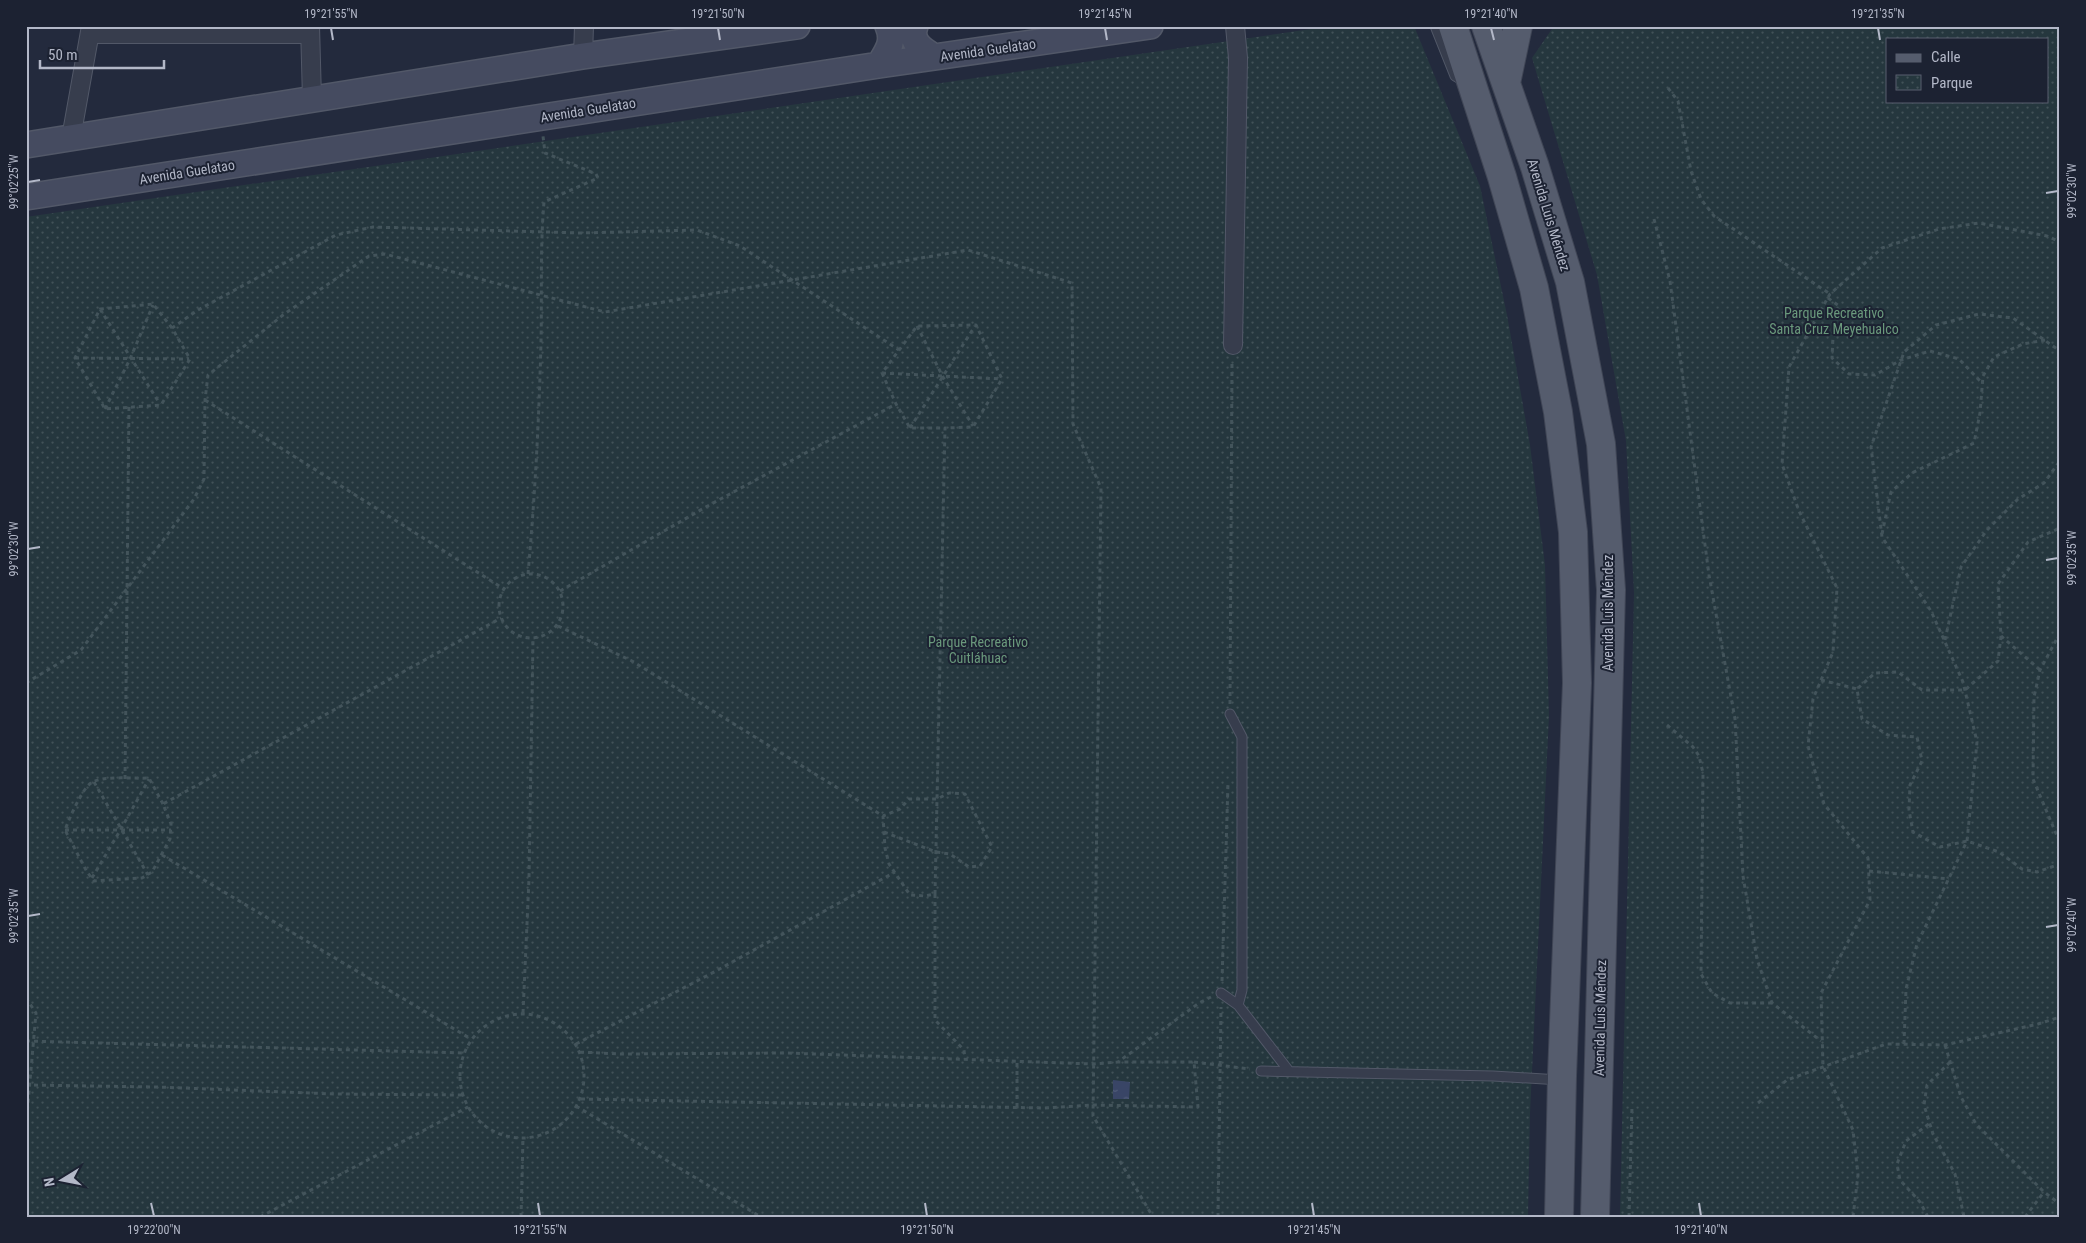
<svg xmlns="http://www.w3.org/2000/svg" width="2086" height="1243" font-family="'Roboto Condensed',sans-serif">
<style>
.park{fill:url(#park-dots);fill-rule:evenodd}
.water{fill:url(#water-ripples)}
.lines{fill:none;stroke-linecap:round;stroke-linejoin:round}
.lane-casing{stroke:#525868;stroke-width:11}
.street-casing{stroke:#525868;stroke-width:20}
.secondary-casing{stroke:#525868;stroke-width:28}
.primary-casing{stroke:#404656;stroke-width:30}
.path{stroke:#43545b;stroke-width:3;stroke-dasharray:4 4;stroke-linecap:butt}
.lane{stroke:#373d4d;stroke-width:9}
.street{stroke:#373d4d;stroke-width:18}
.secondary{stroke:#454b60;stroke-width:25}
.primary{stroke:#555c6d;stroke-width:28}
.ticks{fill:none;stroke:#b3b8c8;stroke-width:2}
.labels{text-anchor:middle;stroke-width:4;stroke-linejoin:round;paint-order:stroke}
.street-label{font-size:14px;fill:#b3b8c8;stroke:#1c2232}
.park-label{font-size:14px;fill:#6a997c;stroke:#1c2232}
.neatline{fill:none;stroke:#b3b8c8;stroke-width:2}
.ticks-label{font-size:12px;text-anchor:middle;fill:#b3b8c8}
</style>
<defs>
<pattern id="park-dots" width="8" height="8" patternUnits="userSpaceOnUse" patternTransform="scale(1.25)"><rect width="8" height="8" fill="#25373e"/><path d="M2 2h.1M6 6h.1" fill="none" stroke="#425258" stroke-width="1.8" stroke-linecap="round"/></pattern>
<pattern id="water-ripples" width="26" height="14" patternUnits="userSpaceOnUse" patternTransform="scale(1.25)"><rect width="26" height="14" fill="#394566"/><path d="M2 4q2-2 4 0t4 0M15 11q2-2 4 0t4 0" fill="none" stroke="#535e7a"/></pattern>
</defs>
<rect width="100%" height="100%" fill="#232a3d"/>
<path class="park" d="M 1331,26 L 1414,26 L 1480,186 L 1507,315 L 1530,445 L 1545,565 L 1549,716 L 1530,1113 L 1528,1217 L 26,1217 L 26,217 Z
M 1554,26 L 2060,26 L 2060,1217 L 1620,1217 L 1634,593 L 1626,441 L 1597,275 L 1532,58 ZM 1887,39 L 2047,39 L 2047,101 L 1887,101 Z"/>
<path class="water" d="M 1113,1080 L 1130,1082 L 1129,1099 L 1113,1099 Z"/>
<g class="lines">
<defs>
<path id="lane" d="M 1435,26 L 1455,76 L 1462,80
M 1230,714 L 1242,737 L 1242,990 L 1238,1005
M 1221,993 L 1238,1005 L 1289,1071
M 1261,1071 L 1493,1076 L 1560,1080"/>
<path id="street" d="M 310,26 L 312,99
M 90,34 L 310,34
M 583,56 L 584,26
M 71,138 L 91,26
M 1233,345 L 1238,58 L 1235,26"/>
<path id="secondary" d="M 915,26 C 909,42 923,50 934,57
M 879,65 C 887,52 895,42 888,26
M 26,145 L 583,56 L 797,26
M 26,197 L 879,65 L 1150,26"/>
<path id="primary" d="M 1453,26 L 1502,177 L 1534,288 L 1558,412 L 1573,532 L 1577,683 L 1562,1076 L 1559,1217
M 1486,26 L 1535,167 L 1570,282 L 1601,444 L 1611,590 L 1595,1217
M 1506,83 L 1518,26"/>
</defs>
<use href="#lane" class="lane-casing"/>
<use href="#street" class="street-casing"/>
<use href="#secondary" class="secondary-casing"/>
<use href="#primary" class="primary-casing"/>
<path class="path" d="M 1668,88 L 1678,101 L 1691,171 L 1701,199 L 1714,216 L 1830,294
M 1654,219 L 1670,281 L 1709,575 L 1735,719 L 1743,876 L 1757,959 L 1772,1003 L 1821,1041
M 1828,298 L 1839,306 L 1833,337 L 1832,358 L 1849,374 L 1875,375 L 1901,360 L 1930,351 L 1959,359 L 1982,383
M 100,309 L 160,404
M 917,326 L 943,377 L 973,426
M 172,328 L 153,304 L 100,309 L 75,358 L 105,409 L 161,405 L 190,359 L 172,328 L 198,310 L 336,235 L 373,227 L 581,233 L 697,230 L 740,246 L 899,350
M 75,358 L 189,359
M 882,373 L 1002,379
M 205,400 L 504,589
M 105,409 L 130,359 L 153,305
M 910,428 L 975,326
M 1882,534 L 1891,492 L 1912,473 L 1974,443 L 1980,413 L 1983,376 L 1994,357 L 2023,344 L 2045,340
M499 606a32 32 0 1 1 64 0a32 32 0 1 1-64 0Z
M 528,574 C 535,496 539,420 541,342 C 542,296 540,249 544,202 L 598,178 L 596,174 L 545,153 L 543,136
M 560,591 L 704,508 L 896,404
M 558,626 L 632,661 L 883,816 L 885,848 L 889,864 L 910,895 L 925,896 L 935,894 L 937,799 L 909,799 L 900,809 L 883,816
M 2060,633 L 2040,670 L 2034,697 L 2033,779 L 2060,843
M 2001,636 L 1998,661 L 1965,690 L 1922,690 L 1898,672 L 1875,673 L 1857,689 L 1862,719 L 1888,735 L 1917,737 L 1922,761 L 1910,785 L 1909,810 L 1913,832 L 1940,847 L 1967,841 L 1999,852 L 2022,869 L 2037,872 L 2060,864
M 1945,640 L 1961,567 L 1987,530 L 2018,499 L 2044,483 L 2060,461
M 2040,670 L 2001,636 L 1998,584 L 2028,542 L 2060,528
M 1821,680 L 1857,689
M 26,683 L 81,650 L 194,499 L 204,479 L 205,400 L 208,375 L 283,315 L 369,256 L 385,254 L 605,312 L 968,250 L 1072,283 L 1073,424 L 1101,488 L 1093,1116 L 1153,1217
M 1230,704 L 1232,360
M 1667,725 L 1693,747 L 1699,756 L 1703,773 L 1701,974 L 1712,993 L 1730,1003 L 1772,1003
M 125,779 L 129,407
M 94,782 L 148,875
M 163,804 L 149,778 C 135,779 103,775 91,783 C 82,789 69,819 65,830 L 87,872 L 94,881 L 142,878 L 152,872 L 170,839 L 171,824 L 163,804 L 501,618
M 65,830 L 171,830
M 884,832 L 936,852 L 950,854 L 969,867 L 980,866 L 992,847 L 965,794 L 949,793 L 937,799 L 945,428 L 973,427 L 1002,379 L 976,325 L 917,326 L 882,373 L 896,404 L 910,428 L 945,428
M 162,855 L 471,1039
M 1869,871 L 1949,879
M 92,878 L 121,829 L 149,779
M 935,894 L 935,1020 L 964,1050 L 965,1059
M 1222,981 L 1228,783
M 26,998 L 36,1013 L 26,1126
M 523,1013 L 529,879 L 533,639
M460 1076a62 62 0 1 1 124 0a62 62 0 1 1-124 0Z
M 26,1041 L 465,1053
M 576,1044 L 716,971 L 895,872
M 1904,1044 L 1906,989 L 1917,944 L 1967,841 L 1977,742 L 1963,682 L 1945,642 L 1931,611 L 1882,537 L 1871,447 L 1904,352 L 1936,325 L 1979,314 L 2013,318 L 2060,351
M 1945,1045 L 1961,1097 L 1976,1124 L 2044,1192 L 2060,1204
M 580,1052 L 620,1054 L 786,1053 L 1093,1064 L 1118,1062 L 1199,1003 L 1211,997
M 1194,1062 L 1250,1069
M 1950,1062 L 1927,1085 L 1924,1105 L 1933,1134 L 1955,1174 L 1964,1217
M 26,1085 L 158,1087 L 335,1094 L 463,1095
M 581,1099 L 1044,1108 L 1093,1105 L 1198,1107 L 1194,1062 L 1118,1062
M 1758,1103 L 1787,1080 L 1886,1044 L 1945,1045 L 2038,1024 L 2060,1017
M 576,1106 L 761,1217
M 1017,1107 L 1017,1061
M 260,1217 L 468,1107
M 521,1217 L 523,1138
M 1218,1217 L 1221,1007
M 1629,1217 L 1632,1106
M 1853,1217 L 1858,1175 L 1853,1130 L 1823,1066 L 1821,993 L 1870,900 L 1868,858 L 1824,804 L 1808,746 L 1813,699 L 1833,652 L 1837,588 L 1799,511 L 1782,464 L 1789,367 L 1830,294 L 1882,248 L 1939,229 L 1979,223 L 2047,236 L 2060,242
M 1928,1217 L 1920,1202 L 1900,1180 L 1897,1164 L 1906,1141 L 1930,1123
M 2025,1217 L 2044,1192"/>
<use href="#lane" class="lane"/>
<use href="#street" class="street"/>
<use href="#secondary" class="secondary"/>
<use href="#primary" class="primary"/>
</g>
<path class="ticks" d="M 331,28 L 333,40M 718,28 L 720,40M 1105,28 L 1107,40M 1491,28 L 1494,40M 1878,28 L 1880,40M 28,182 L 40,180M 2046,193 L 2058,191M 28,549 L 40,547M 2046,560 L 2058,558M 28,916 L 40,914M 2046,927 L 2058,925M 151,1203 L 154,1216M 538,1203 L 540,1216M 925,1203 L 927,1216M 1312,1203 L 1314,1216M 1699,1203 L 1701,1216"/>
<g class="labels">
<g class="street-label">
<text transform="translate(988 50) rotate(-8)" y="5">Avenida Guelatao</text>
<text transform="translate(588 110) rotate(-9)" y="5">Avenida Guelatao</text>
<text transform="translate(187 172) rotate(-9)" y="5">Avenida Guelatao</text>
<text transform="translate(1549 215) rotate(73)" y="5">Avenida Luis Méndez</text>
<text transform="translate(1608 613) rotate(-90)" y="5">Avenida Luis Méndez</text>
<text transform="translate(1600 1018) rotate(-89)" y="5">Avenida Luis Méndez</text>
</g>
<g class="park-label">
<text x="1834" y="318">Parque Recreativo<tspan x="1834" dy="16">Santa Cruz Meyehualco</tspan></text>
<text x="978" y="647">Parque Recreativo<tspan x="978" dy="16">Cuitláhuac</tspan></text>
</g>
</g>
<rect width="2086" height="1243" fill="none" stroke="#1c2232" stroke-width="55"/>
<rect x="1886" y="38" width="162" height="65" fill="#1c2232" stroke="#585e6e"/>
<rect x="1896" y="54" width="25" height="8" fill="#555c6d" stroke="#585e6e"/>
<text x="1931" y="62" font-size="15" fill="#b3b8c8">Calle</text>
<rect x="1896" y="75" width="25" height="15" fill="url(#park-dots)" stroke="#585e6e"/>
<text x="1931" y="88" font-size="15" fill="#b3b8c8">Parque</text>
<g transform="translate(62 1180) rotate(260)" stroke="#1c2232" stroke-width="4" paint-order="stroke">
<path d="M0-4L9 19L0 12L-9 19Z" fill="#b3b8c8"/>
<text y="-8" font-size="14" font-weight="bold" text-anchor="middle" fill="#b3b8c8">N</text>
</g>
<path d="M40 60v8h124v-8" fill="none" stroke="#b3b8c8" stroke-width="2.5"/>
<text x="48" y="60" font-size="15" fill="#b3b8c8" stroke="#1c2232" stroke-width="4" paint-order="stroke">50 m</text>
<rect x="28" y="28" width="2030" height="1188" class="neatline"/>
<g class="ticks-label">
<text x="331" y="18">19°21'55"N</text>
<text x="718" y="18">19°21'50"N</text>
<text x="1105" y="18">19°21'45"N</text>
<text x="1491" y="18">19°21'40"N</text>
<text x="1878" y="18">19°21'35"N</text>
<text transform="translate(14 182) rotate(-90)" y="4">99°02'25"W</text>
<text transform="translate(2072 191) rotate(-90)" y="4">99°02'30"W</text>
<text transform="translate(14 549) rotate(-90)" y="4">99°02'30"W</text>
<text transform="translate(2072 558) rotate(-90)" y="4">99°02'35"W</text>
<text transform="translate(14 916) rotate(-90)" y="4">99°02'35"W</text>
<text transform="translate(2072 925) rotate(-90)" y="4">99°02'40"W</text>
<text x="154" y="1234">19°22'00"N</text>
<text x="540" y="1234">19°21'55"N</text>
<text x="927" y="1234">19°21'50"N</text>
<text x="1314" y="1234">19°21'45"N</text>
<text x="1701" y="1234">19°21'40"N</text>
</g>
</svg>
